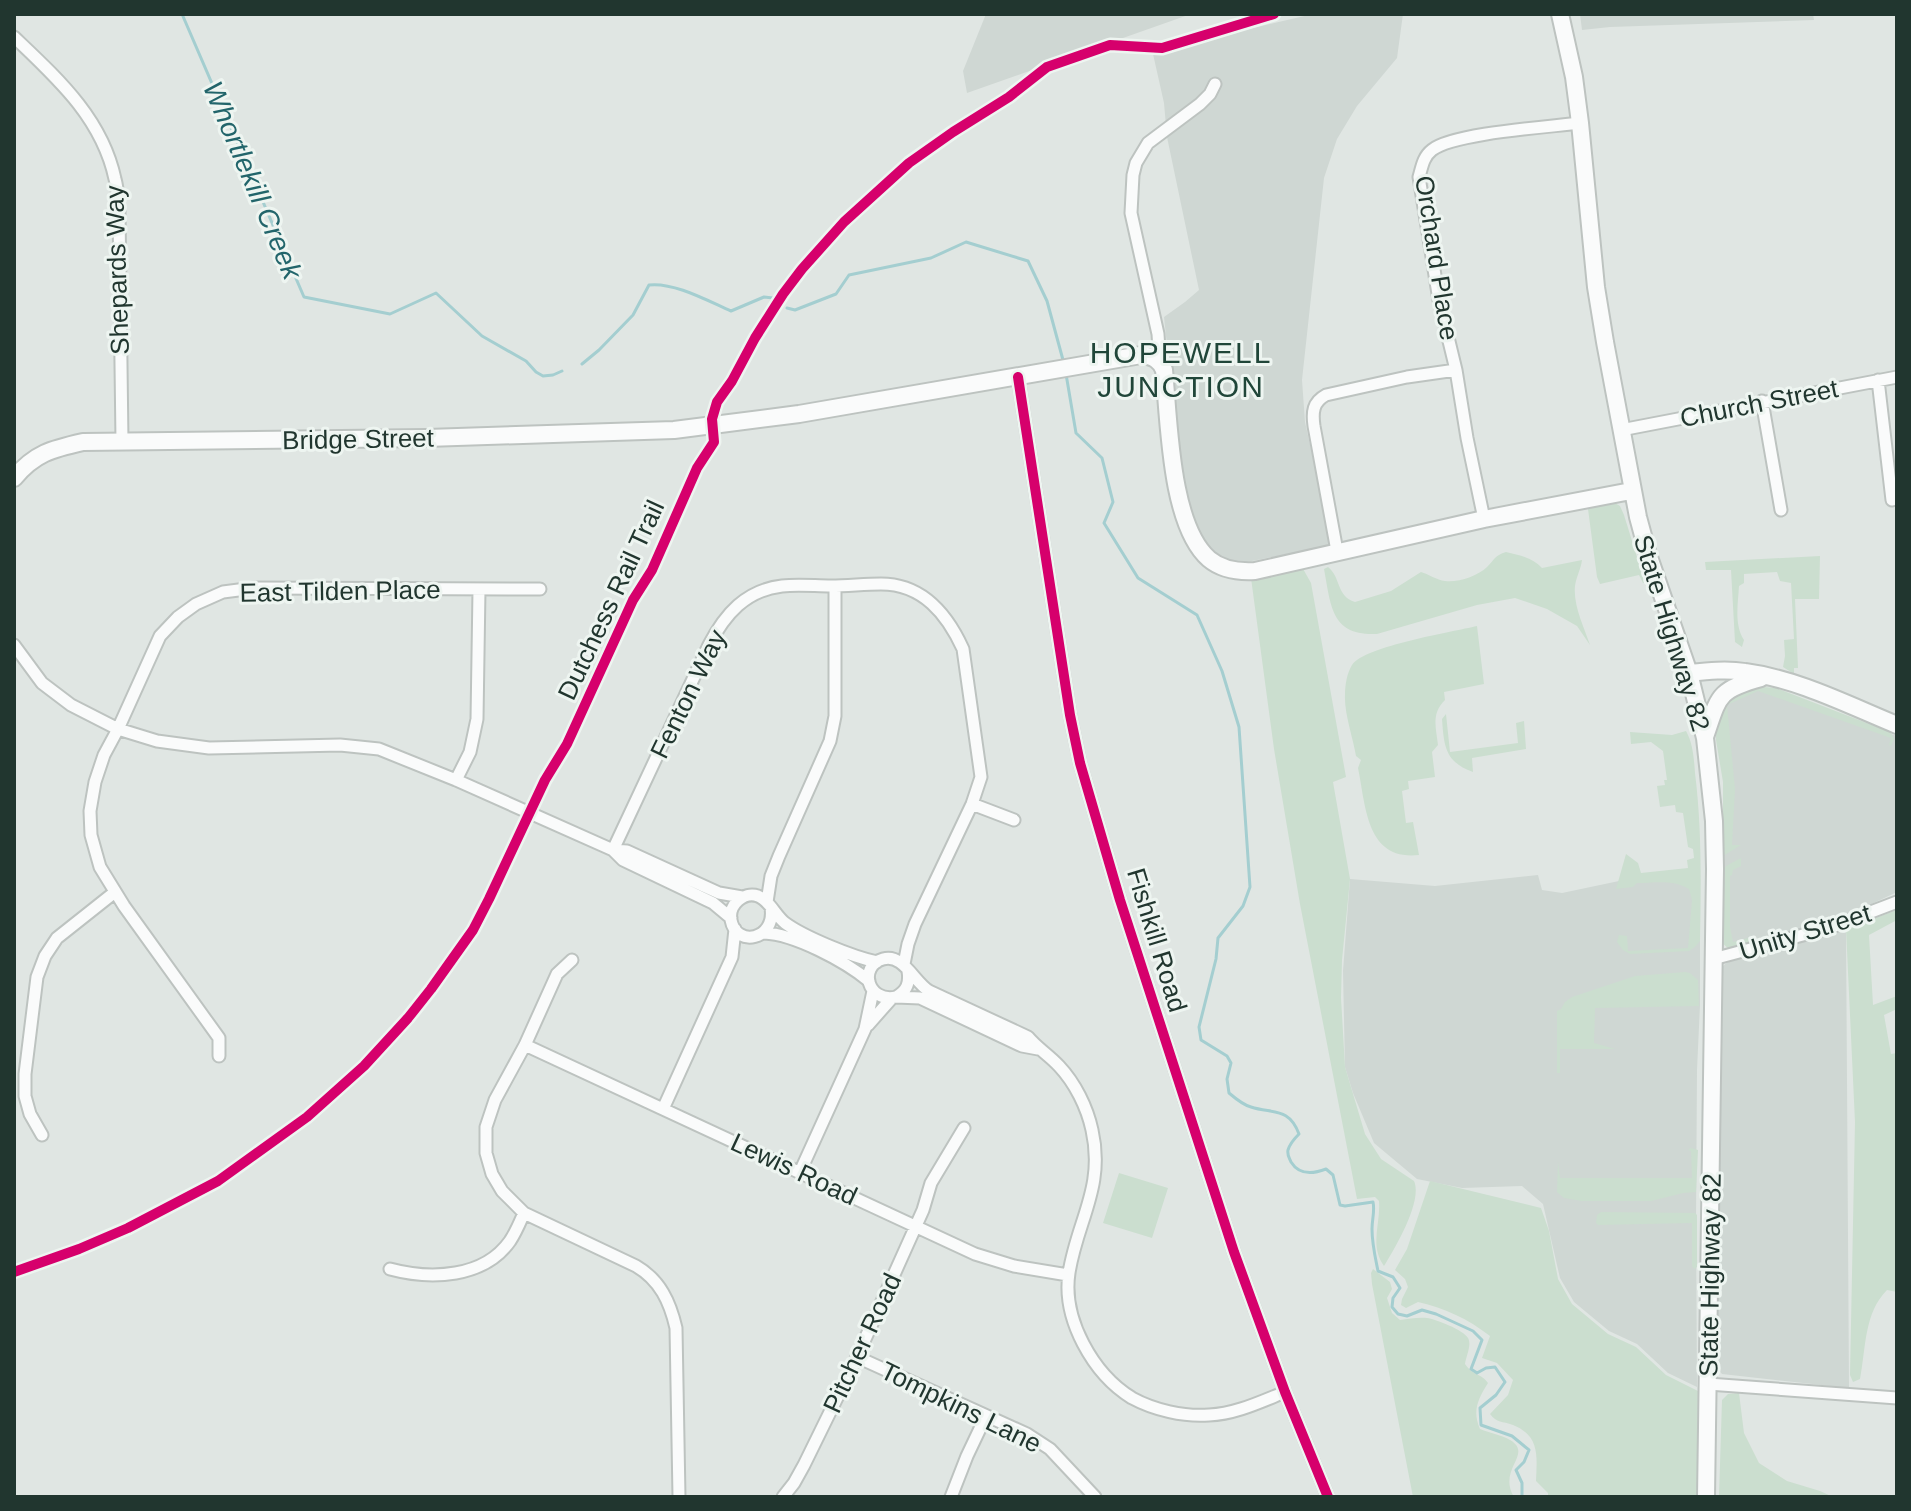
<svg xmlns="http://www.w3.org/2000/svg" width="1911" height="1511" font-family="Helvetica,sans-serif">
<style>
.built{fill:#cfd7d3}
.green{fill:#cbdecf}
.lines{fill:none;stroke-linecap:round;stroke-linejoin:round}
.stream{stroke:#a4ced0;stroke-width:3}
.street-casing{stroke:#bdc3c0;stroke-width:15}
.secondary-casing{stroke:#bdc3c0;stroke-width:20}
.street{stroke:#fafbfb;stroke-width:11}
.secondary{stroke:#fafbfb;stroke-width:16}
.cycleway-casing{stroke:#eef5f1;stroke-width:15}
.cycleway{stroke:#d6006c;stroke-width:10}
.labels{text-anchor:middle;stroke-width:6;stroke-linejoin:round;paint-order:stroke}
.street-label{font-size:26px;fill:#21362f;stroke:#eef5f1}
.water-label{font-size:28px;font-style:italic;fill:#22656b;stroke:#eef5f1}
.quarter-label{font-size:30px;letter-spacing:2px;fill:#204639;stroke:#eef5f1}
</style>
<rect width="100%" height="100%" fill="#e0e6e3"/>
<path class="built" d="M 986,14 L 1191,14 L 967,93 L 963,71 Z
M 1313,14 L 1403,14 L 1397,58 L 1357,106 L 1337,139 L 1324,178 L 1302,380 L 1305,422 L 1332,545 L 1247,562 L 1226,561 L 1208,552 L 1188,509 L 1180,467 L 1164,317 L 1185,302 L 1199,290 L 1167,137 L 1164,103 L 1153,54 L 1215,37 Z
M 1580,14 L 1813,14 L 1814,20 L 1610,27 L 1582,30 Z
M 1754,688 L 1897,736 L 1897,892 L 1863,908 L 1809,926 L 1747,943 L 1723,942 L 1723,854 L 1727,799 L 1723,704 Z
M 1700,871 L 1700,1005 L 1697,1070 L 1696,1222 L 1697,1387 L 1668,1373 L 1637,1344 L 1609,1331 L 1574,1302 L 1560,1278 L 1543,1204 L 1522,1186 L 1462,1188 L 1417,1179 L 1374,1143 L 1353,1093 L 1345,1067 L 1343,971 L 1350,879 L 1435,886 L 1538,875 L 1542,890 L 1562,893 L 1638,877 Z
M 1846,927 L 1849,1388 L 1722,1374 L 1717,1368 L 1717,1355 L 1721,969 L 1725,964 L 1733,960 Z"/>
<path class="green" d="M 1615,503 L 1620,506 L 1624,515 L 1645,583 L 1643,583 L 1639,575 L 1600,584 L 1597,577 L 1588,509 L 1589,507 Z
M 1506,552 C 1519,555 1533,558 1542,568 L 1582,560 C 1581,569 1576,577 1575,586 C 1573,605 1584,627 1590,645 L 1577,626 L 1547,609 L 1515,598 L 1477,605 L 1377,634 C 1331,636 1331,606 1324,569 L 1328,567 C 1341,577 1336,596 1355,602 L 1391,591 L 1421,572 C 1428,574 1437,580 1445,581 C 1457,583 1478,576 1487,567 C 1494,560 1495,555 1506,552 Z
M 1820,556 L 1819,599 L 1795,599 L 1798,668 L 1794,668 L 1794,674 L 1783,667 L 1785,656 L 1784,640 L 1794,639 L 1791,583 L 1780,581 L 1777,572 L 1744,574 L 1744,583 L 1739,586 C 1738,604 1734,625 1744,640 L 1742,647 L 1735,642 L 1731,570 L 1706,570 L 1705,562 Z
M 1302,567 L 1311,583 L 1346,777 L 1333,782 L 1350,879 L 1342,960 L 1341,998 L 1345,1067 L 1365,1134 L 1381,1159 L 1414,1181 C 1423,1201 1395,1248 1384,1266 C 1369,1245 1381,1223 1379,1201 L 1375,1197 L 1357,1199 L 1300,904 L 1274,749 L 1251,578 Z
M 1477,626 L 1484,684 L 1444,692 L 1445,700 C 1431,714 1436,727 1438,745 L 1432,752 L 1435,777 L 1408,781 L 1409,789 L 1402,791 L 1406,823 L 1413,822 L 1419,855 C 1366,861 1366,806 1358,768 L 1361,760 L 1356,756 C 1353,738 1344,713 1345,695 C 1345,685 1347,673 1352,665 C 1365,646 1452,632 1477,626 Z
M 1752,686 L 1776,688 L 1890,732 L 1894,739 L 1891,746 L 1889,745 L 1891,738 L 1758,691 L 1727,705 L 1735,789 L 1732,845 L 1741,845 L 1723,856 L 1723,782 L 1716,740 L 1715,721 L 1723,700 Z
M 1446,714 L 1450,752 L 1518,743 L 1516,723 L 1524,721 L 1526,749 L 1472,758 L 1473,772 C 1445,762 1444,746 1442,719 Z
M 1686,731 C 1693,743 1694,759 1695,773 C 1702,829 1701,885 1700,941 L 1695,947 L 1689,951 L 1630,954 L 1623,950 L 1617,942 L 1619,935 L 1627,936 L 1628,951 L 1688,948 L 1692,900 L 1689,889 C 1673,879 1655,883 1637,883 L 1633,887 L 1616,889 L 1626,854 L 1638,863 L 1641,873 L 1688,868 L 1687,860 L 1694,858 L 1693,849 L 1688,847 L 1683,813 L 1676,812 L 1675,805 L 1660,807 L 1657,786 L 1665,785 L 1664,780 L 1667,780 L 1663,751 L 1651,742 L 1631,744 L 1630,732 L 1672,735 Z
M 1741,858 L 1741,866 L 1733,870 L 1732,875 L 1730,876 L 1730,927 L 1733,942 L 1752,937 L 1750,944 L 1729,949 L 1721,942 L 1722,871 L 1726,866 Z
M 1897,910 L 1897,920 L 1869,935 L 1873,1005 L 1897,996 L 1897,1009 L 1884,1015 L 1891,1054 L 1897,1053 L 1897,1292 L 1887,1290 C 1864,1313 1866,1348 1860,1379 L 1853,1382 L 1850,1375 L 1855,1122 L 1846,929 Z
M 1685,972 L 1690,973 L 1698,980 L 1699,1006 L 1595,1008 L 1594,1043 L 1615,1049 L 1560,1049 L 1560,1073 L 1557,1073 L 1557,1011 L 1561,1009 L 1565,1002 L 1572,997 L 1635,976 Z
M 1691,1148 L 1698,1150 L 1696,1192 L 1683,1193 L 1651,1201 L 1581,1201 L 1564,1198 L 1557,1192 L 1558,1162 L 1560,1178 L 1692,1178 L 1691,1151 L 1688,1150 Z
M 1119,1173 L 1168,1188 L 1152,1238 L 1103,1223 Z
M 1430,1181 L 1541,1208 L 1549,1231 L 1558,1279 L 1572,1304 L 1608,1334 L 1636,1347 L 1666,1375 L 1698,1391 L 1697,1497 L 1548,1497 L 1548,1493 L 1536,1481 C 1537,1456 1540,1436 1513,1425 C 1502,1421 1497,1423 1490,1414 L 1508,1395 L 1513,1380 L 1497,1363 L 1482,1358 L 1490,1336 C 1468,1319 1445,1308 1418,1302 L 1406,1308 L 1401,1305 L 1402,1299 L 1408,1287 L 1405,1279 L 1395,1270 L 1407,1249 Z
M 1601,1212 L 1695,1213 L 1697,1215 L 1697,1267 L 1694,1269 L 1692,1266 L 1692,1223 L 1598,1225 L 1596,1223 L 1597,1215 Z
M 1373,1269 L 1390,1282 L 1392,1289 L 1387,1298 L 1392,1313 L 1400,1320 C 1409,1319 1418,1317 1427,1318 C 1435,1319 1464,1330 1468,1338 C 1472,1345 1466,1356 1465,1364 C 1473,1376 1481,1373 1488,1383 C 1478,1399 1472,1411 1480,1429 C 1490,1433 1502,1435 1510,1440 C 1534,1454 1497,1469 1514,1497 L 1413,1497 L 1372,1284 L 1371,1273 Z
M 1739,1393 L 1744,1433 L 1759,1463 L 1787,1481 L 1820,1491 L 1833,1497 L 1719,1497 L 1722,1400 L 1728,1394 Z"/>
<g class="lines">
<path class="stream" d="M 182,14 L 304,297 L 390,314 L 436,293 L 482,336 L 526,361 L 536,372 L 543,376 L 553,375 L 562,371
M 787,308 L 795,310 L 836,294 L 849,275 L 931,258 L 966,242 L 1028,261 L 1047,301 L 1063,360
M 582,364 L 599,350 L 633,315 L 649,285 C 674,282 708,301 731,311 L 764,297 L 773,298
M 1066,374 L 1076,433 L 1102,458 L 1113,502 L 1104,523 L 1138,578 L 1197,615 L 1222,671 L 1239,727 L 1250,887 L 1243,906 L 1218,938 L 1216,959 L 1199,1027 L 1201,1040 L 1227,1056 L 1231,1063 L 1227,1079 L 1229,1093 C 1236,1099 1243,1105 1251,1107 C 1273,1114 1289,1107 1299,1134 C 1295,1138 1290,1143 1288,1150 C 1287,1155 1289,1157 1291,1162 C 1299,1175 1313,1174 1326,1169 L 1333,1175 L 1340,1205 L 1345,1206 L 1373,1202 C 1375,1211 1372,1219 1372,1229 C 1372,1244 1375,1256 1378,1271 L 1393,1277 L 1400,1288 L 1393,1298 L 1392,1307 L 1398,1314 L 1407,1316 L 1422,1310 L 1436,1314 L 1473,1331 L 1482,1340 L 1471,1369 L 1477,1373 L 1486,1368 L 1495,1367 L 1505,1382 L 1496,1395 L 1480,1408 L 1481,1425 L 1512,1436 L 1529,1450 L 1524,1462 L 1516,1470 L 1522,1483 L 1522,1497"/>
<defs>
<path id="street" d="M 14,37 C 57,78 102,118 115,179 C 118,189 118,200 119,210 L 122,441
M 1155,359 L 1159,350 L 1158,334 L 1131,213 L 1133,175 L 1136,163 L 1148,143 L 1200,104 L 1210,94 L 1215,84
M 1018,377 L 1070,715 L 1080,763 L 1120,900 L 1234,1252 L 1285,1392 L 1328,1497
M 1878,380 L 1892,500
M 1762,401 L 1781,510
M 1621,430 L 1897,377
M 1484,519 L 1467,438 L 1456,370 L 1439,300 L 1419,177 C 1422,167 1423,157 1432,150 C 1453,133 1549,127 1580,123
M 1337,551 L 1314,426 C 1312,412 1313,402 1326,395 L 1407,377 L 1456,370
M 14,645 L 42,683 L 71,705 L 118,729 L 157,741 L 209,748 L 340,745 L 379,749 L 456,780 L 613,850 L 627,851 L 719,893 L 742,897
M 456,780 L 470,752 L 477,719 L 479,590
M 972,804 L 1014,820
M 613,850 L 709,645 C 725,614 746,590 782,586 C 798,584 815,586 831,586 C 848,586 864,584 881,584 C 923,584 947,614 963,649 L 981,777 L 972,804 L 915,924 L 908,944 L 904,964
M 613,850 L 623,860 L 713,903 L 731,918
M 767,902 L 771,876 L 779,856 L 830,741 L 835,716 L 835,586
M 771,908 C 776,940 736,948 731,920 C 728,905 744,891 758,896 C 770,901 775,915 785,923 C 804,937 853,957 877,962
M 764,933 C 794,934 845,961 869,981
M 1713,959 L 1829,928 L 1897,902
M 572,960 L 557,974 L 525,1045 L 495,1100 L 486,1127 L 486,1153 L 492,1174 L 502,1191 L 524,1213 L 636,1266 C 660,1280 670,1302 676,1328 L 679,1497
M 908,971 C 910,983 907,991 896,997 C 867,1003 858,966 883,959 C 903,953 914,982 929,991 L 1028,1037 C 1037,1048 1049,1055 1059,1066 C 1075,1083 1087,1107 1092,1130 C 1105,1187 1077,1221 1069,1273 C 1062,1319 1093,1374 1132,1398 C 1154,1410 1184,1417 1209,1415 C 1235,1414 1260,1402 1285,1392
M 896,997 L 920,998 L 1022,1046 L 1038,1049
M 868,1025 L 891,999
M 525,1045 L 975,1254 L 1014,1266 L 1068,1275
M 219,1056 L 219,1038 L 124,906 L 100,867 L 91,835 L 90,811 L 95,782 L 104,755 L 118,729 L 160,636 L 178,617 L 196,604 L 223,592 L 254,588 L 540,589
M 663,1109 L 732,957 L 735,929
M 42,1135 L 30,1114 L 25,1096 L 25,1074 L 37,977 L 45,956 L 57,938 L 115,892
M 800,1172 L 865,1029 L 873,991
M 390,1269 C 431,1280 484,1278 510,1241 C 516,1232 520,1222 524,1213
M 857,1357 L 1027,1434 L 1050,1449 L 1095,1497
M 1708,1384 L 1897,1398
M 783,1497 L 794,1483 L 804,1465 L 857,1357 L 923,1210 L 931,1183 L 964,1128
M 951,1497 L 967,1456 L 986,1416"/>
<path id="secondary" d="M 1560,14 L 1574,77 L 1580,123 L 1596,287 L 1605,342 L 1638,517 L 1648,554 L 1689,673 L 1705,738 L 1714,821 L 1715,869 L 1706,1497
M 14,478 C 35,453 52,449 83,442 L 427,438 L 674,430 L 799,414 L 1141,355 C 1153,356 1160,360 1164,370 C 1169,420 1170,525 1209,559 C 1222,570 1238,572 1255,571 L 1484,519 L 1631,491
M 1689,673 C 1708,671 1727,669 1745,672 C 1798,679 1848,705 1897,725
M 1705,737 C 1719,696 1717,690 1761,678"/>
</defs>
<use href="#street" class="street-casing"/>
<use href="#secondary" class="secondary-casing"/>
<use href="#street" class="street"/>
<use href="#secondary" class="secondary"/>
<defs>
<path id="cycleway" d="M 1018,377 L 1070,715 L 1080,763 L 1120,900 L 1234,1252 L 1285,1392 L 1328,1497
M 14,1272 L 79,1249 L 128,1228 L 218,1181 L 307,1117 L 364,1066 L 408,1018 L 431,989 L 473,930 L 489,899 L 545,780 L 567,744 L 633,600 L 652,570 L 697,468 L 714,442 L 712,419 L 717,402 L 732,381 L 755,338 L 783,294 L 802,269 L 844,222 L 909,163 L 953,132 L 1009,97 L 1047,67 L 1110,45 L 1162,48 L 1274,14"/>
</defs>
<use href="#cycleway" class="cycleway-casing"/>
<use href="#cycleway" class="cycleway"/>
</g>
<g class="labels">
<g class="street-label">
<text transform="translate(1437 258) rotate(81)" y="9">Orchard Place</text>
<text transform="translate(117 270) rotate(-92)" y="9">Shepards Way</text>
<text transform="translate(1759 403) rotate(-11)" y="9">Church Street</text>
<text transform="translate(358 439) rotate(-1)" y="9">Bridge Street</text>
<text transform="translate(340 591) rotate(-1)" y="9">East Tilden Place</text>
<text transform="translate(611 600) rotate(-65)" y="9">Dutchess Rail Trail</text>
<text transform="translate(1672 633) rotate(73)" y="9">State Highway 82</text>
<text transform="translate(688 694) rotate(-64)" y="9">Fenton Way</text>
<text transform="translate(1805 932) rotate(-17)" y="9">Unity Street</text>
<text transform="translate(1157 940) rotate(73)" y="9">Fishkill Road</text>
<text transform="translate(794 1169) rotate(25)" y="9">Lewis Road</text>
<text transform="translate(1710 1275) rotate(-89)" y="9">State Highway 82</text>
<text transform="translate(862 1343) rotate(-65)" y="9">Pitcher Road</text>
<text transform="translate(961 1407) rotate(26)" y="9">Tompkins Lane</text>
</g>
<g class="water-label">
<text transform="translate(253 180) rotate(67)" y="10">Whortlekill Creek</text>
</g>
<g class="quarter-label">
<text x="1181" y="363">HOPEWELL<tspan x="1181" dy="34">JUNCTION</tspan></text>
</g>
</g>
<rect width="1911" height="1511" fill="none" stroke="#21362f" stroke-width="32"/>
</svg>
